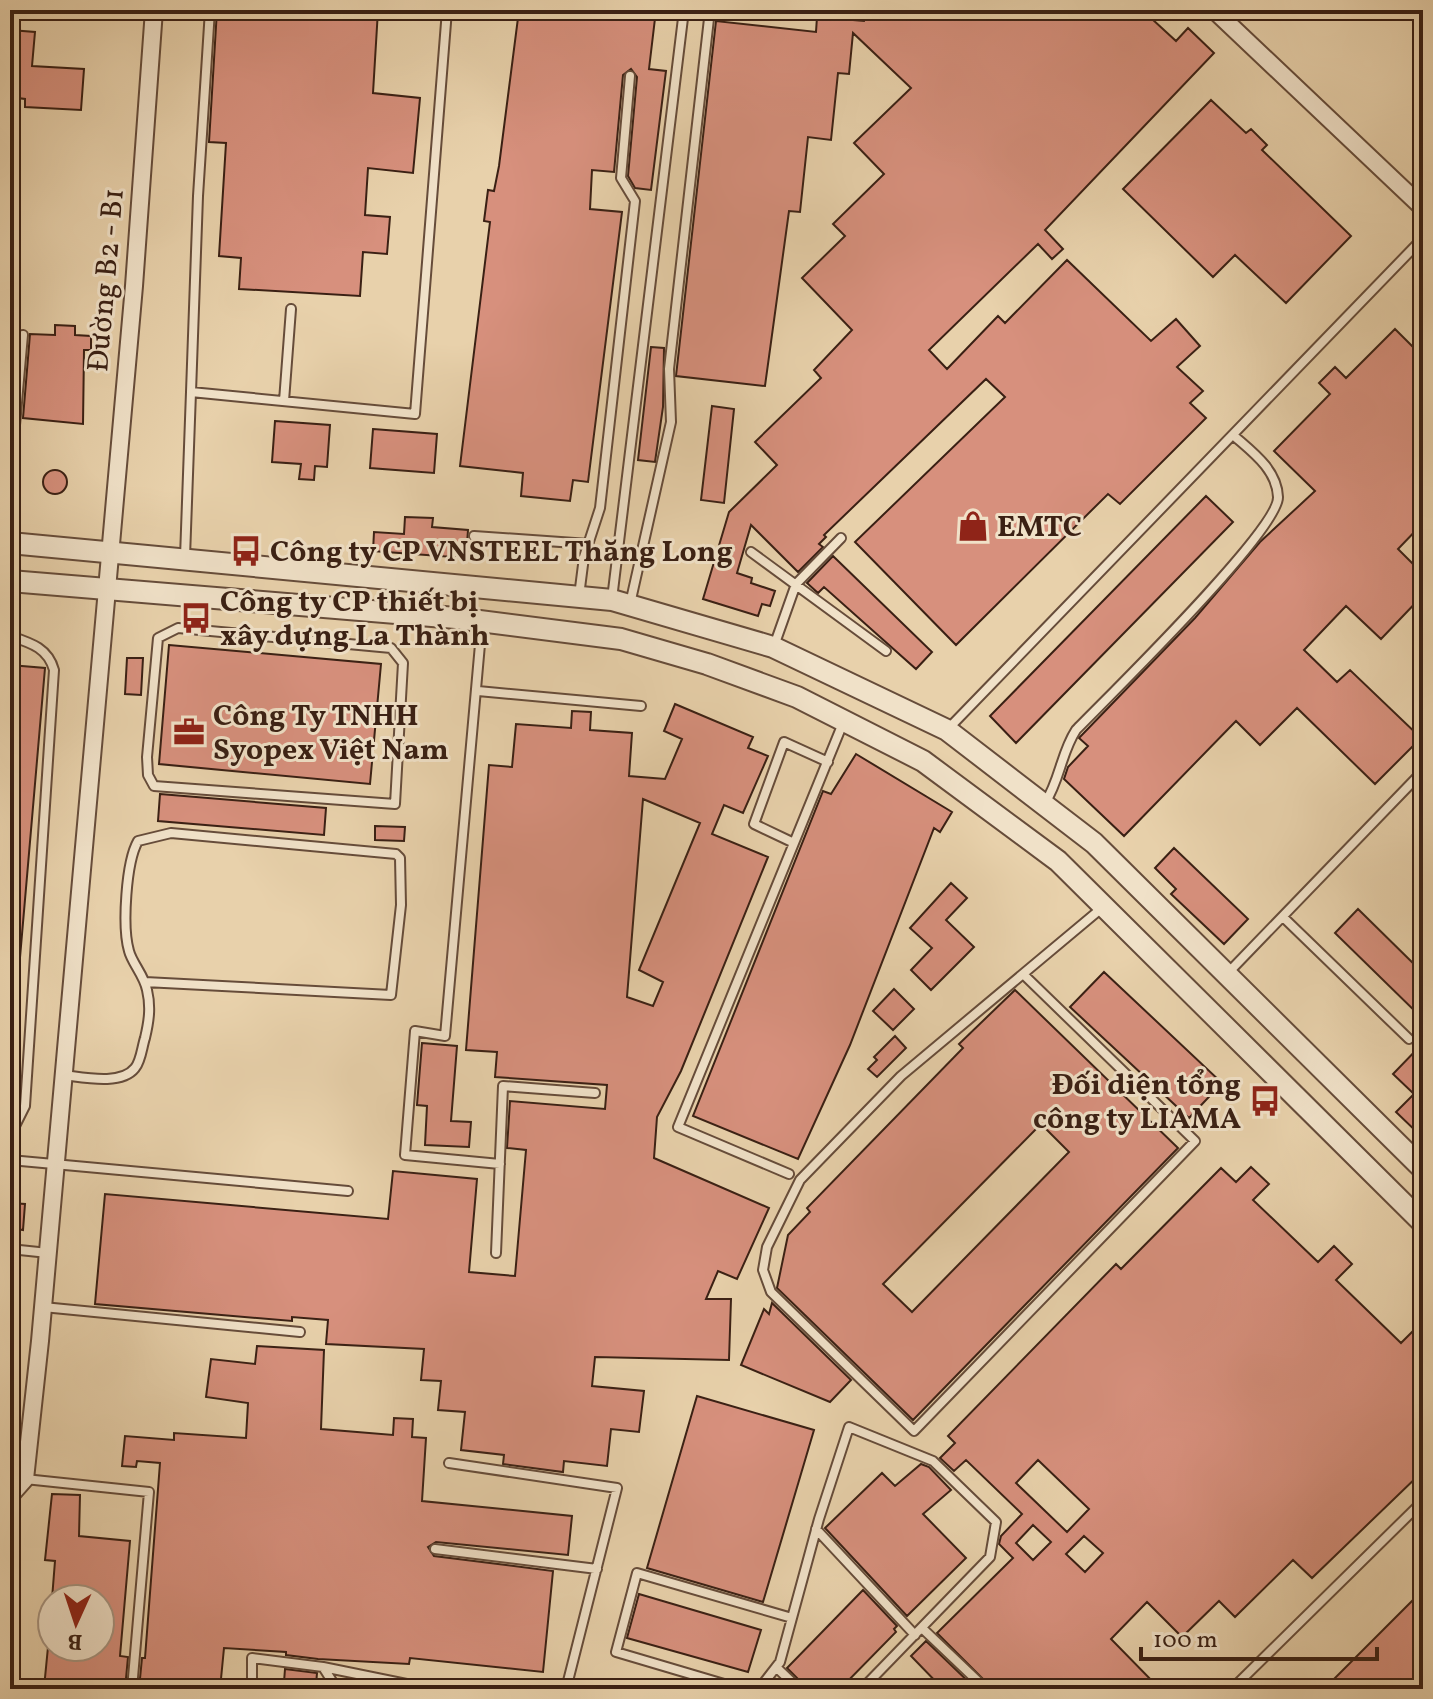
<svg xmlns="http://www.w3.org/2000/svg" width="1433" height="1699" font-family="Vollkorn,serif">
<style>
.building{fill:#d7907d;stroke:#3a2014;stroke-width:2;fill-rule:evenodd}
.lines{fill:none;stroke-linecap:round;stroke-linejoin:round}
.service-casing{stroke:#664c3a;stroke-width:12}
.minor-casing{stroke:#664c3a;stroke-width:20}
.tertiary-casing{stroke:#664c3a;stroke-width:24}
.service{stroke:#f0e1c8;stroke-width:8}
.minor{stroke:#f0e1c8;stroke-width:16}
.tertiary{stroke:#f0e1c8;stroke-width:20}
.labels{text-anchor:middle;stroke-width:6;stroke-linejoin:round;paint-order:stroke}
.street-label{font-size:30px;fill:#3a2014;stroke:#f0e1c8}
.poi-label{font-size:30px;font-weight:bold;fill:#3a2014;stroke:#f0e1c8;text-anchor:start}
</style>
<rect width="100%" height="100%" fill="#e8d1ab"/>
<filter id="stains"><feTurbulence type="fractalNoise" baseFrequency=".0025" numOctaves="4"/><feColorMatrix values="0 0 0 0 .2 0 0 0 0 .09 0 0 0 0 .02 0 0 0 .5 -.17"/></filter>
<radialGradient id="worn" r=".72"><stop offset=".6" stop-color="#630" stop-opacity="0"/><stop offset="1" stop-color="#630" stop-opacity=".3"/></radialGradient>
<path class="building" d="M 217,10 L 378,10 L 373,93 L 420,98 L 413,173 L 368,168 L 365,215 L 390,217 L 387,254 L 363,252 L 360,296 L 239,289 L 241,258 L 219,256 L 226,143 L 209,142 Z
M 519,10 L 656,10 L 649,69 L 666,71 L 651,190 L 635,188 L 628,176 L 637,77 L 631,69 L 623,75 L 614,172 L 592,170 L 590,209 L 622,212 L 588,482 L 573,480 L 570,501 L 521,496 L 523,473 L 460,466 L 490,222 L 484,221 L 488,190 L 494,191 L 499,166 Z
M 867,10 L 1161,10 L 1152,19 L 1176,41 L 1188,28 L 1214,53 L 1045,230 L 1063,249 L 1052,259 L 1038,244 L 929,350 L 947,369 L 998,316 L 1005,323 L 1067,260 L 1151,341 L 1176,319 L 1200,346 L 1177,367 L 1203,391 L 1190,403 L 1206,418 L 1120,504 L 1108,494 L 956,645 L 855,542 L 1005,397 L 986,379 L 824,535 L 826,537 L 819,544 L 823,547 L 798,572 L 751,525 L 737,573 L 752,578 L 751,583 L 775,591 L 770,606 L 762,604 L 758,616 L 703,599 L 729,512 L 777,465 L 755,442 L 821,378 L 814,370 L 852,330 L 802,278 L 845,236 L 833,224 L 884,174 L 854,143 L 911,88 L 853,33 L 849,74 L 838,73 L 831,140 L 808,137 L 800,212 L 789,211 L 765,386 L 676,376 L 716,21 L 816,32 L 817,17 L 864,21 Z
M 10,30 L 35,32 L 32,66 L 84,69 L 81,110 L 25,107 L 25,99 L 10,97 Z
M 1211,100 L 1246,133 L 1251,129 L 1267,145 L 1262,150 L 1351,236 L 1286,303 L 1235,255 L 1213,277 L 1123,189 Z
M 55,325 L 75,326 L 75,335 L 91,336 L 91,350 L 84,350 L 83,424 L 23,418 L 30,334 L 55,335 Z
M 1395,329 L 1423,357 L 1423,523 L 1398,549 L 1423,574 L 1423,595 L 1381,639 L 1346,606 L 1304,650 L 1337,682 L 1350,670 L 1421,738 L 1375,784 L 1297,708 L 1260,745 L 1236,721 L 1124,836 L 1064,779 L 1068,767 L 1088,746 L 1079,738 L 1195,618 L 1260,542 L 1315,491 L 1274,451 L 1330,394 L 1319,383 L 1335,367 L 1346,378 Z
M 10,332 L 16,333 L 10,402 Z
M 651,347 L 664,348 L 663,407 L 655,462 L 638,460 Z
M 712,406 L 734,409 L 724,503 L 701,500 Z
M 275,421 L 330,425 L 327,467 L 315,466 L 314,480 L 299,479 L 301,464 L 272,462 Z
M 373,429 L 437,434 L 434,473 L 370,468 Z
M43 482a12 12 0 1 1 24 0a12 12 0 1 1-24 0Z
M 1206,496 L 1233,522 L 1016,743 L 990,716 Z
M 405,517 L 433,518 L 432,527 L 468,530 L 466,558 L 373,551 L 374,532 L 404,534 Z
M 833,556 L 932,652 L 916,669 L 824,587 L 818,593 L 807,583 Z
M 169,645 L 381,664 L 370,784 L 159,764 Z
M 127,658 L 143,658 L 141,695 L 125,694 Z
M 10,665 L 45,668 L 19,969 L 10,969 Z
M 675,704 L 753,737 L 748,748 L 768,756 L 743,813 L 724,805 L 712,834 L 768,857 L 681,1071 L 657,1117 L 654,1158 L 769,1208 L 737,1279 L 718,1271 L 706,1299 L 731,1299 L 729,1360 L 595,1357 L 592,1386 L 644,1391 L 639,1432 L 611,1429 L 607,1466 L 564,1461 L 563,1472 L 503,1464 L 504,1455 L 461,1450 L 465,1412 L 438,1410 L 441,1381 L 421,1380 L 424,1349 L 326,1344 L 328,1320 L 292,1317 L 292,1321 L 95,1304 L 105,1194 L 388,1219 L 393,1171 L 477,1179 L 469,1272 L 515,1276 L 526,1150 L 507,1148 L 510,1101 L 605,1109 L 607,1085 L 495,1077 L 497,1052 L 466,1050 L 489,765 L 512,767 L 516,724 L 571,728 L 572,711 L 591,712 L 590,730 L 632,733 L 629,776 L 665,779 L 682,739 L 664,731 ZM 643,799 L 700,823 L 639,970 L 663,982 L 653,1006 L 627,997 Z
M 856,754 L 952,812 L 940,832 L 934,828 L 850,1045 L 798,1159 L 693,1116 L 823,791 L 831,794 Z
M 160,794 L 326,808 L 324,835 L 158,821 Z
M 375,826 L 405,827 L 404,841 L 375,840 Z
M 1174,848 L 1248,919 L 1224,944 L 1171,894 L 1176,889 L 1155,868 Z
M 951,883 L 967,898 L 946,920 L 974,947 L 931,990 L 911,970 L 932,948 L 910,928 Z
M 1358,909 L 1423,973 L 1423,1019 L 1335,933 Z
M 1104,972 L 1222,1083 L 1189,1118 L 1070,1007 Z
M 894,989 L 914,1009 L 893,1030 L 873,1011 Z
M 1015,990 L 1178,1148 L 913,1420 L 777,1288 L 788,1235 L 810,1212 L 807,1208 L 963,1048 L 959,1044 ZM 1041,1124 L 1069,1152 L 912,1312 L 883,1284 Z
M 895,1036 L 906,1048 L 877,1077 L 868,1069 L 877,1060 L 874,1057 Z
M 422,1043 L 457,1046 L 451,1121 L 471,1122 L 469,1147 L 425,1145 L 427,1106 L 417,1105 Z
M 1423,1043 L 1423,1138 L 1396,1112 L 1414,1094 L 1393,1074 Z
M 1251,1167 L 1269,1184 L 1253,1200 L 1318,1262 L 1334,1246 L 1352,1264 L 1336,1280 L 1401,1343 L 1417,1327 L 1423,1333 L 1423,1353 L 1417,1359 L 1423,1364 L 1423,1471 L 1312,1578 L 1293,1560 L 1235,1617 L 1219,1601 L 1182,1637 L 1147,1602 L 1111,1639 L 1160,1689 L 993,1689 L 937,1633 L 1013,1558 L 999,1544 L 1001,1536 L 1022,1514 L 966,1460 L 954,1471 L 940,1458 L 955,1443 L 948,1436 L 1116,1264 L 1121,1269 L 1221,1168 L 1236,1182 ZM 1038,1460 L 1089,1509 L 1067,1532 L 1016,1483 ZM 1033,1525 L 1051,1542 L 1033,1560 L 1016,1543 ZM 1084,1536 L 1103,1553 L 1085,1572 L 1066,1554 Z
M 10,1203 L 25,1204 L 23,1230 L 10,1228 Z
M 772,1303 L 851,1380 L 830,1402 L 741,1365 L 764,1309 L 769,1314 Z
M 257,1346 L 324,1350 L 321,1429 L 393,1435 L 394,1418 L 413,1419 L 412,1437 L 426,1438 L 422,1501 L 572,1516 L 568,1555 L 436,1542 L 428,1547 L 434,1556 L 553,1571 L 543,1672 L 410,1658 L 409,1664 L 318,1659 L 286,1655 L 286,1652 L 224,1648 L 220,1689 L 139,1689 L 142,1658 L 145,1658 L 160,1463 L 137,1461 L 136,1467 L 122,1466 L 125,1436 L 174,1440 L 174,1433 L 246,1438 L 248,1403 L 206,1397 L 211,1359 L 255,1364 Z
M 697,1396 L 814,1430 L 763,1602 L 647,1568 Z
M 921,1464 L 929,1467 L 951,1490 L 923,1514 L 966,1558 L 907,1616 L 825,1528 L 882,1473 L 895,1486 Z
M 52,1494 L 80,1495 L 79,1536 L 130,1541 L 120,1656 L 128,1657 L 125,1689 L 44,1688 L 48,1647 L 100,1647 L 100,1599 L 52,1599 L 55,1561 L 45,1560 Z
M 863,1590 L 897,1626 L 894,1629 L 896,1632 L 840,1689 L 808,1689 L 787,1668 Z
M 1423,1590 L 1423,1689 L 1324,1689 Z
M 639,1594 L 761,1630 L 748,1672 L 627,1638 Z
M 926,1641 L 976,1689 L 943,1689 L 911,1656 Z
M 285,1669 L 317,1673 L 316,1685 L 284,1682 Z"/>
<g class="lines">
<defs>
<path id="service" d="M 58,10 L 102,13 L 102,10
M 191,392 L 198,196 L 210,10
M 284,401 L 291,309
M 15,425 L 23,335
M 10,481 L 15,425 L 12,425
M 474,536 L 589,544
M 751,552 L 886,651
M 185,557 L 191,392 L 415,414 L 447,10
M 579,596 L 584,557 L 600,508 L 635,201 L 621,178 L 630,76
M 612,599 L 684,10
M 630,604 L 671,422 L 669,369 L 710,10
M 482,622 L 445,1036 L 415,1031 L 405,1155 L 500,1164
M 178,628 L 391,648 L 403,663 L 395,804 L 154,786 L 148,775 L 147,757 L 158,638 Z
M 10,636 C 31,643 48,648 54,670 L 25,1106 L 10,1136
M 774,646 L 796,584 L 841,538
M 478,691 L 641,706
M 948,729 L 1423,238
M 1045,803 C 1060,780 1061,753 1076,730 C 1108,697 1279,530 1278,497 C 1277,469 1251,451 1233,435
M 794,843 L 754,824 L 784,742 L 828,762
M 1283,917 L 1409,1039
M 1023,974 L 1195,1141 L 914,1431 L 771,1292 L 763,1270 L 767,1247 L 800,1180 L 901,1076 L 1103,907
M 1226,975 L 1423,771
M 63,1075 C 82,1077 121,1086 135,1068 C 141,1061 142,1047 145,1038 C 149,1021 151,1007 147,990 C 144,975 132,963 129,951 C 122,927 126,862 138,841 L 171,833 L 396,854 L 400,858 L 401,905 L 391,995 L 145,982
M 10,1160 L 348,1191
M 789,1174 L 678,1127 L 843,723
M 10,1249 L 48,1253
M 496,1253 L 503,1086 L 595,1093
M 43,1307 L 300,1332
M 449,1463 L 617,1488 L 566,1689
M 25,1479 L 149,1492 L 132,1689
M 816,1529 L 915,1635
M 435,1549 L 597,1569
M 923,1629 L 986,1689
M 776,1667 L 799,1689
M 252,1689 L 252,1658 L 323,1667
M 337,1689 L 323,1667 L 431,1689
M 741,1689 L 616,1652 L 637,1573 L 792,1618
M 759,1689 L 780,1662 L 819,1519 L 849,1427 L 933,1461 L 996,1522 L 990,1557 L 862,1689
M 1232,1689 L 1423,1501"/>
<path id="minor" d="M 1214,10 L 1423,208
M 10,1496 L 25,1479 L 40,1341 L 134,286 L 154,10"/>
<path id="tertiary" d="M 10,543 L 612,600 L 773,647 L 947,730 L 1094,843 L 1423,1169
M 10,581 L 456,618 L 621,639 L 707,664 L 797,697 L 923,761 L 1058,861 L 1423,1223"/>
</defs>
<use href="#service" class="service-casing"/>
<use href="#minor" class="minor-casing"/>
<use href="#tertiary" class="tertiary-casing"/>
<use href="#service" class="service"/>
<use href="#minor" class="minor"/>
<use href="#tertiary" class="tertiary"/>
</g>
<defs>
<symbol id="shop-bare" viewBox="-9 -9 18 18"><path d="M-5-2.5h2.3a2.7 3.5 0 0 1 5.4 0H5L5.5 6h-11ZM-1.5-2.5h3a1.5 2.3 0 0 0-3 0Z" fill="#8f2418" stroke="#f0e1c8" stroke-width="2.5" paint-order="stroke"/></symbol>
<symbol id="bus-bare" viewBox="-9 -9 18 18"><path d="M-5-6H5V4H4V6H2V4H-2V6H-4V4H-5ZM-3.5-4V0h7V-4ZM-3.5 1.2v1.5H-2V1.2ZM2 1.2v1.5H3.5V1.2Z" fill="#8f2418" stroke="#f0e1c8" stroke-width="2.5" paint-order="stroke"/></symbol>
<symbol id="office-bare" viewBox="-9 -9 18 18"><path d="M-6-3h4V-5.5h4V-3h4V5H-6ZM-1-4.5V-3h2v-1.5ZM-6 0V1H6V0Z" fill="#8f2418" stroke="#f0e1c8" stroke-width="2.5" paint-order="stroke"/></symbol>
</defs>
<g fill-rule="evenodd">
<use href="#shop-bare" x="951" y="504" width="44" height="44"/>
<use href="#bus-bare" x="224" y="529" width="44" height="44"/>
<use href="#bus-bare" x="174" y="596" width="44" height="44"/>
<use href="#office-bare" x="167" y="710" width="44" height="44"/>
<use href="#bus-bare" x="1243" y="1079" width="44" height="44"/>
</g>
<g class="labels">
<g class="street-label">
<text transform="translate(105 280) rotate(-85)" y="10">Đường B2 - B1</text>
</g>
<g class="poi-label">
<text x="997" y="536">EMTC</text>
<text x="270" y="561">Công ty CP VNSTEEL Thăng Long</text>
<text x="220" y="611">Công ty CP thiết bị<tspan x="220" dy="34">xây dựng La Thành</tspan></text>
<text x="213" y="725">Công Ty TNHH<tspan x="213" dy="34">Syopex Việt Nam</tspan></text>
<text x="1241" y="1094" text-anchor="end">Đối diện tổng<tspan x="1241" dy="34">công ty LIAMA</tspan></text>
</g>
</g>
<rect width="1433" height="1699" fill="none" stroke="#e8d1ab" stroke-width="40"/>
<rect x="12" y="12" width="1409" height="1675" fill="none" stroke="#3a2014" stroke-width="4"/>
<rect x="20" y="20" width="1393" height="1659" fill="none" stroke="#3a2014" stroke-width="2"/>
<g transform="translate(76 1623) rotate(183)"><circle r="38" fill="#f0e1c8" stroke="#a79480" stroke-width="2"/>
<path d="M0-6L14 30L0 20L-14 30Z" fill="#8f2418"/>
<text y="-12" font-size="22" font-weight="bold" text-anchor="middle" fill="#3a2014">B</text>
</g>
<path d="M1141 1647v12h236v-12" fill="none" stroke="#3a2014" stroke-width="4"/>
<text x="1153" y="1647" font-size="24" fill="#3a2014" stroke="#f0e1c8" stroke-width="6" paint-order="stroke">100 m</text>
<rect width="100%" height="100%" filter="url(#stains)"/>
<rect width="100%" height="100%" fill="url(#worn)"/>
</svg>
